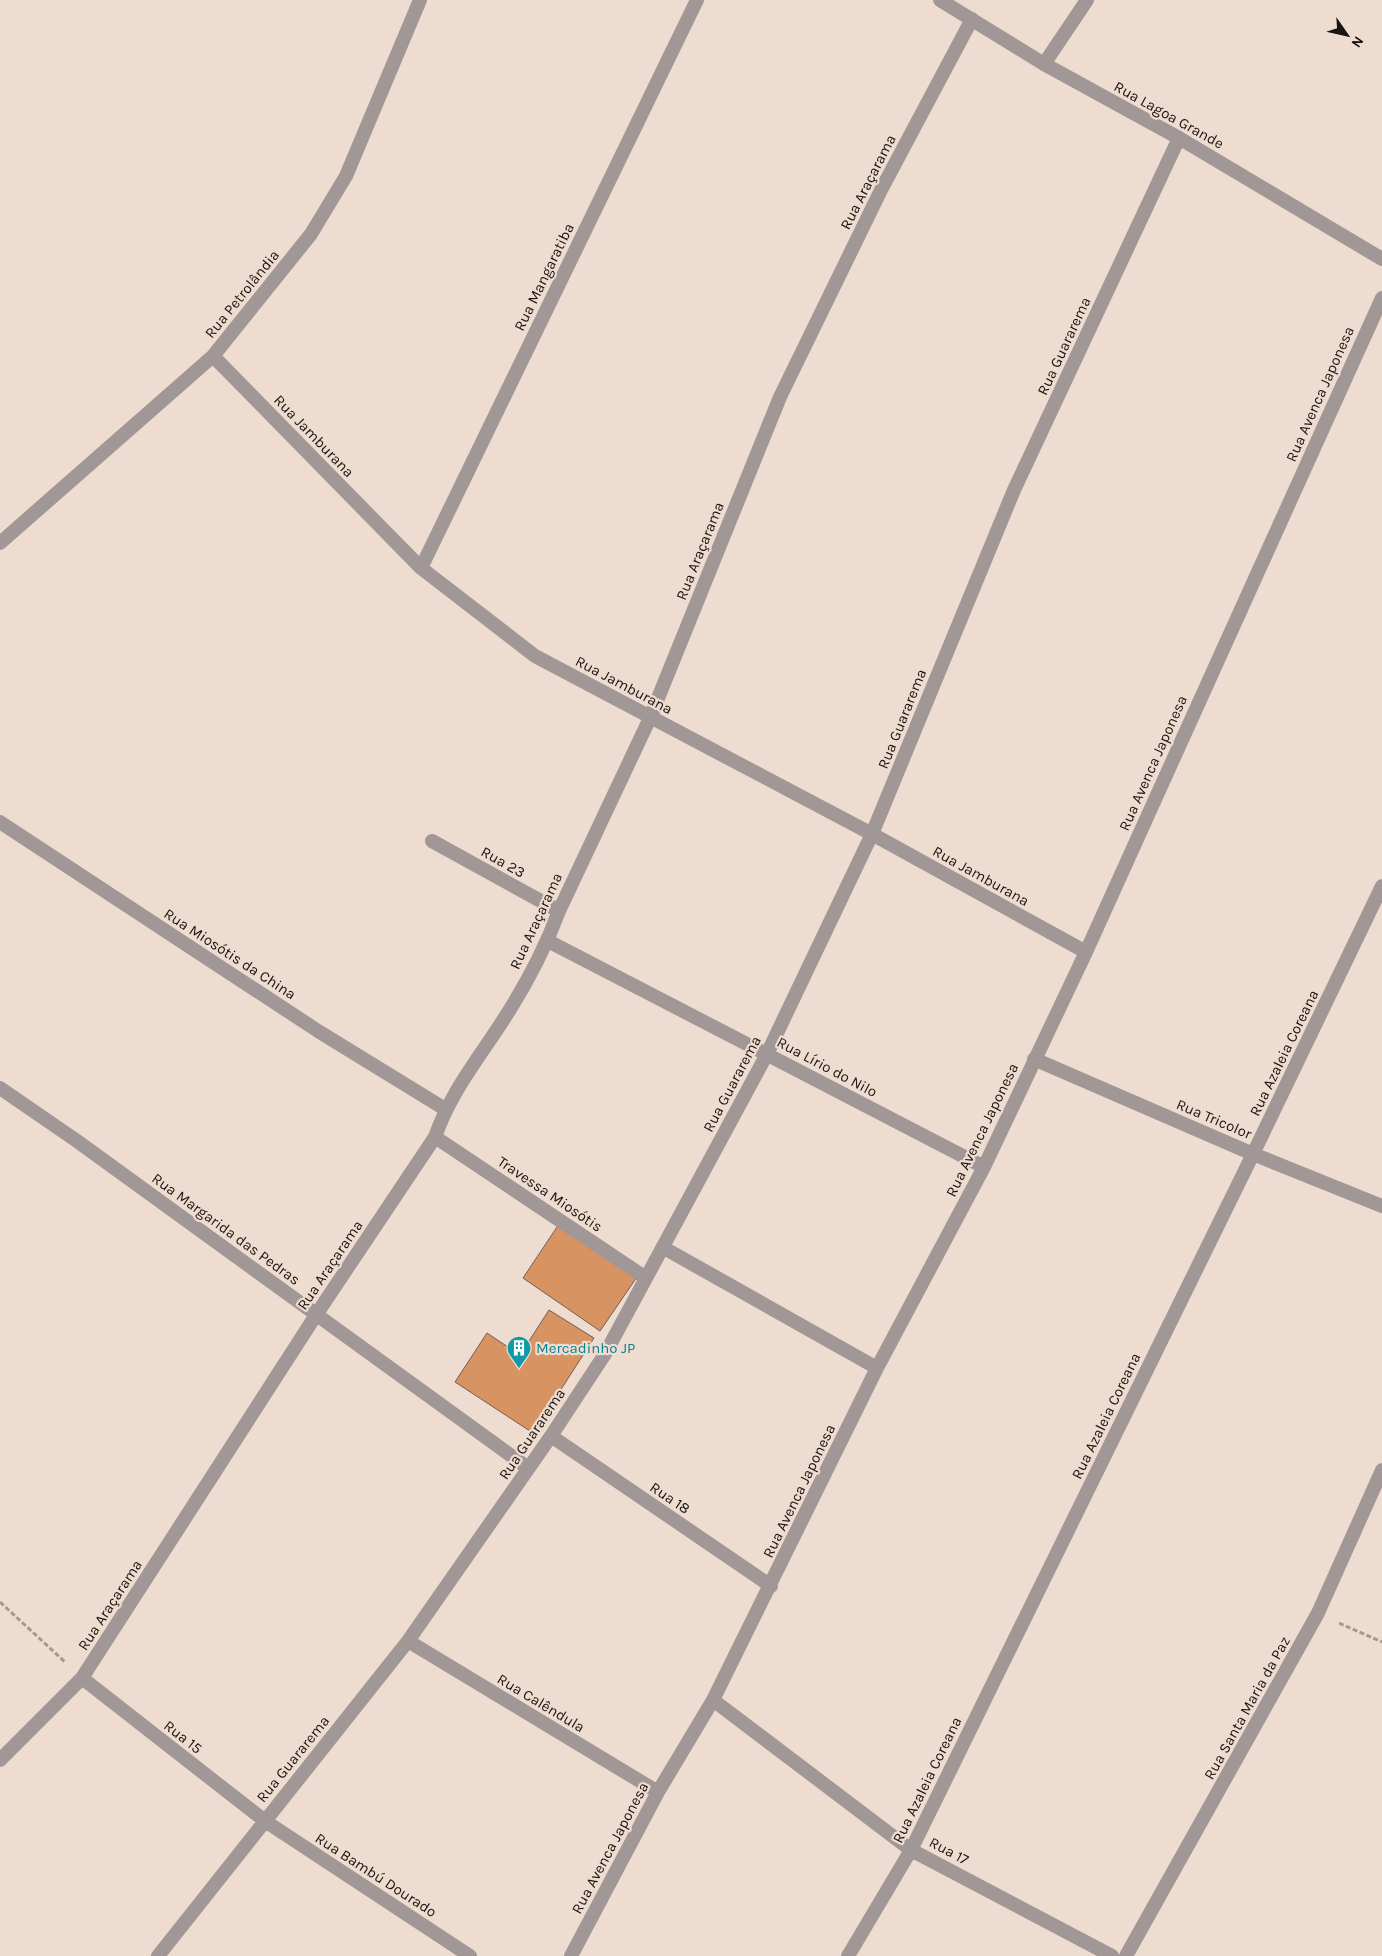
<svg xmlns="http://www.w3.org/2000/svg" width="1382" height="1956" font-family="Karla,sans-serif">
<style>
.building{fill:#d89362;stroke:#705f55}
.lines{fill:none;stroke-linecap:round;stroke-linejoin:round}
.path{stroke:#a7988f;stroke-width:3;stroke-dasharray:5 2.5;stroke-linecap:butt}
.minor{stroke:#a19797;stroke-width:14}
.labels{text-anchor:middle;stroke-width:4.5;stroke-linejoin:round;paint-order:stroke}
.street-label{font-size:15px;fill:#1b1410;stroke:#efdcd0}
.culture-label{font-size:15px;fill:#0d838f;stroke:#efdcd0;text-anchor:start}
</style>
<rect width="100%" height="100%" fill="#efdcd0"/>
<path class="building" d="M 559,1224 L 637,1277 L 600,1331 L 523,1278 Z
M 549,1310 L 594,1338 L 533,1433 L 455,1382 L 487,1333 L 520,1355 Z"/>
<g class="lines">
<path class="path" d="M 0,1602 L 65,1662
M 1339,1623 L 1382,1642"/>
<path class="minor" d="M 940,0 L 1044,64 L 1179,138 L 1382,259
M 1044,64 L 1087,0
M 213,356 L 421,568 L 535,656 L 872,834 L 1086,952
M 0,543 L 213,356 L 311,234 L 346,176 L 420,0
M 421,568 L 697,0
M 0,822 L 318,1031 L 445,1109
M 432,841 L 559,911
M 548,941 L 984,1167
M 1034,1059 L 1253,1154 L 1382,1206
M 0,1088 L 77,1141 L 528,1468
M 435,1137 L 646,1278
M 664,1248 L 877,1368
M 551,1436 L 771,1586
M 408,1641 L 658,1792
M 82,1678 L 265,1821 L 470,1956
M 713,1700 L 911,1850 L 1112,1956
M 0,1760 L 82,1678 L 316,1315 L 435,1137 C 451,1090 483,1053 509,1011 C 529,979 546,946 559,911 L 650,718 L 780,397 L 881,190 L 972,19
M 158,1956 L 408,1641 L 551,1436 L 605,1354 L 767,1054 L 872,834 L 1014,490 L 1179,138
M 571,1956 L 658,1792 L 713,1700 L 877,1368 L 984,1167 L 1086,952 L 1382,298
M 848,1956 L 911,1850 L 1253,1154 L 1382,886
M 1126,1956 L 1318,1613 L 1382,1470"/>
</g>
<defs>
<symbol id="building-pin" viewBox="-11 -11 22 30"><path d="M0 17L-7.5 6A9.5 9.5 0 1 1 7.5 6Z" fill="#0f9aa8" stroke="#efdcd0"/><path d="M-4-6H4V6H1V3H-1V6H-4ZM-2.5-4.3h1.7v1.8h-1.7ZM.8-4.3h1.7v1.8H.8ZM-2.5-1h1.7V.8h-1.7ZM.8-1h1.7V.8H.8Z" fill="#fff"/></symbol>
</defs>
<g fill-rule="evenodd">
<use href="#building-pin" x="505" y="1334" width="28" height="38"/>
</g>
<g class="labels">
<g class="street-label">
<text transform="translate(1169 115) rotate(29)" y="5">Rua Lagoa Grande</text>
<text transform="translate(868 182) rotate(-63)" y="5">Rua Araçarama</text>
<text transform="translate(544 277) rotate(-64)" y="5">Rua Mangaratiba</text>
<text transform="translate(242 294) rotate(-51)" y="5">Rua Petrolândia</text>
<text transform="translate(1064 346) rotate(-65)" y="5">Rua Guararema</text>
<text transform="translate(1320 394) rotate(-66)" y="5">Rua Avenca Japonesa</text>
<text transform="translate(314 436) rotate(46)" y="5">Rua Jamburana</text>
<text transform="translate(700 551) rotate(-68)" y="5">Rua Araçarama</text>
<text transform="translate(624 685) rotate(28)" y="5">Rua Jamburana</text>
<text transform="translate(902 719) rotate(-68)" y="5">Rua Guararema</text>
<text transform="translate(1153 763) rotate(-66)" y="5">Rua Avenca Japonesa</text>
<text transform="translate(503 862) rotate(29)" y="5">Rua 23</text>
<text transform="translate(981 876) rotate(29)" y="5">Rua Jamburana</text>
<text transform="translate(536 921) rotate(-65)" y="5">Rua Araçarama</text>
<text transform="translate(230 954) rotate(33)" y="5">Rua Miosótis da China</text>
<text transform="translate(1284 1053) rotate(-64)" y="5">Rua Azaleia Coreana</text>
<text transform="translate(827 1067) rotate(28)" y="5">Rua Lírio do Nilo</text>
<text transform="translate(732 1084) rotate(-62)" y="5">Rua Guararema</text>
<text transform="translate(1214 1119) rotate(23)" y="5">Rua Tricolor</text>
<text transform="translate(982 1130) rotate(-64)" y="5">Rua Avenca Japonesa</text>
<text transform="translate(550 1194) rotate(34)" y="5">Travessa Miosótis</text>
<text transform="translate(226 1229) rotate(36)" y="5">Rua Margarida das Pedras</text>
<text transform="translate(330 1265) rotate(-56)" y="5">Rua Araçarama</text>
<text transform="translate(1106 1416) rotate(-64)" y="5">Rua Azaleia Coreana</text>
<text transform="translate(532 1434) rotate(-56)" y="5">Rua Guararema</text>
<text transform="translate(799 1491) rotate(-64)" y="5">Rua Avenca Japonesa</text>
<text transform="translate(670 1498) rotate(34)" y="5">Rua 18</text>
<text transform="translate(110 1605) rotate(-57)" y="5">Rua Araçarama</text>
<text transform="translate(541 1703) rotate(31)" y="5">Rua Calêndula</text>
<text transform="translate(1247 1708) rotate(-61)" y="5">Rua Santa Maria da Paz</text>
<text transform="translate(183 1737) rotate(38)" y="5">Rua 15</text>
<text transform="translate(293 1759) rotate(-51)" y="5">Rua Guararema</text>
<text transform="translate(927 1780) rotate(-64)" y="5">Rua Azaleia Coreana</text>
<text transform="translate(610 1848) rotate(-62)" y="5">Rua Avenca Japonesa</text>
<text transform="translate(949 1851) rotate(28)" y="5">Rua 17</text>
<text transform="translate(376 1875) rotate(33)" y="5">Rua Bambú Dourado</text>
</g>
<g class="culture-label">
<text x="536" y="1353">Mercadinho JP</text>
</g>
</g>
<g transform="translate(1347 35) rotate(124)" stroke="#efdcd0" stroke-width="4" paint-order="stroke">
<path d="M0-4L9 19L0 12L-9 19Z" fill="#1b1410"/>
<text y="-8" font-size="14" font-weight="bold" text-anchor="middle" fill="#1b1410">N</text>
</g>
</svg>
